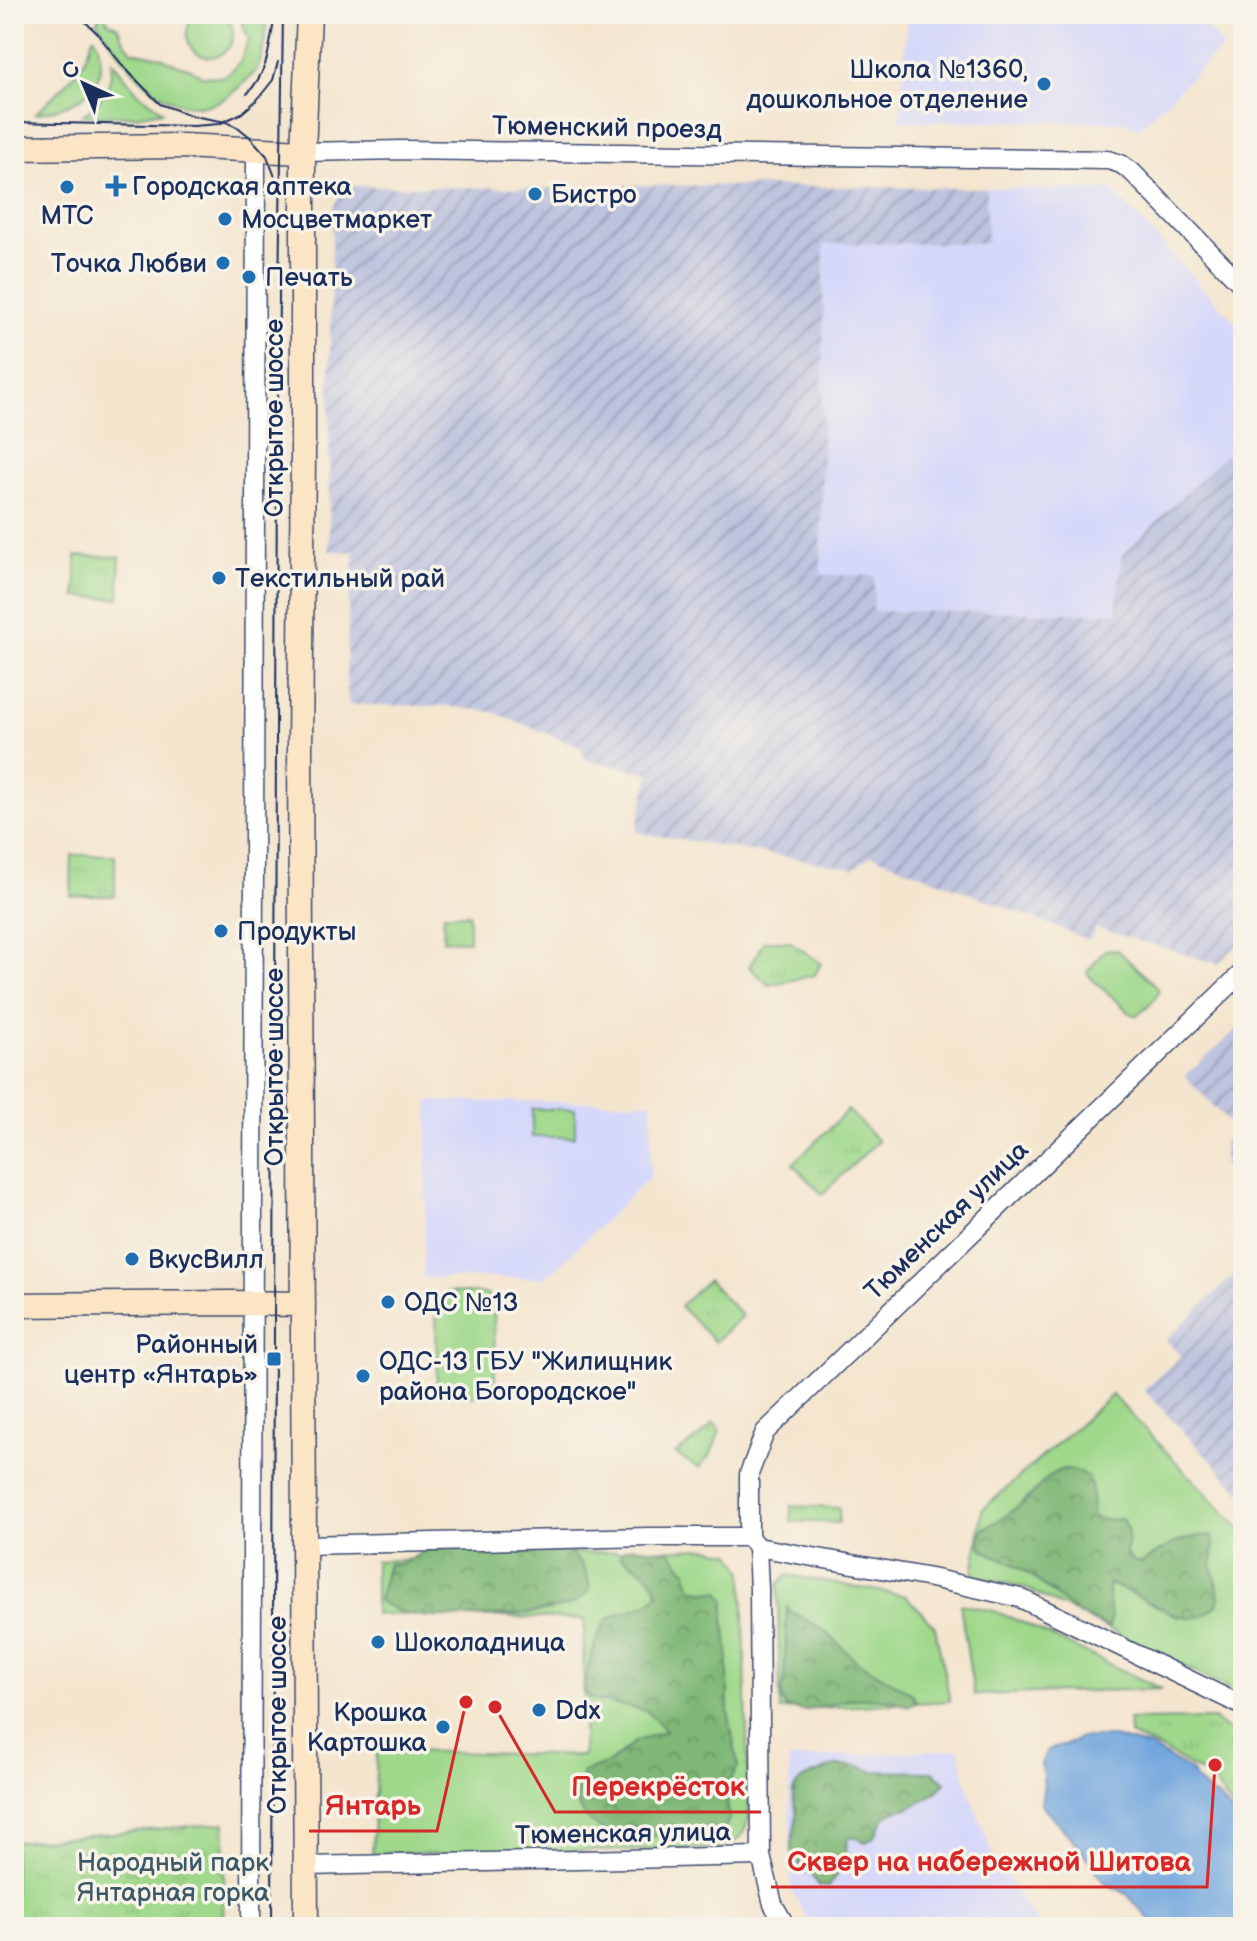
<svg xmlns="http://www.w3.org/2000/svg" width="1257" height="1941" font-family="'Balsamiq Sans',sans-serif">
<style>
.built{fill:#d6d8f9}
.industrial{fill:url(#industrial-furrows)}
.green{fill:#9fd88a;stroke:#5d8474;stroke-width:2}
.forest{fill:url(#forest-crowns);stroke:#4d746a;stroke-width:2}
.park{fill:url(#park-tufts);stroke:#5d8474;stroke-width:2}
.water{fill:#71a6de;stroke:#466a9e;stroke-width:2}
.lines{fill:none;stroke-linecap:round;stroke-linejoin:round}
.street-casing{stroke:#3c4a6f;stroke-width:21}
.secondary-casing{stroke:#3c4a6f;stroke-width:27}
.street{stroke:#fff;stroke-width:18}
.secondary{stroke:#fce5c4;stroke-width:24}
.tram{stroke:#1b2f5e;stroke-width:2}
.poi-dot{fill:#1f6fb2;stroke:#f7f3e8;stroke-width:3}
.labels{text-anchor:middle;stroke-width:7;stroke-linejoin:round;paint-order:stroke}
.poi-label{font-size:26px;fill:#1b2f5e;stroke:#f7f3e8;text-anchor:start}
.street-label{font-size:26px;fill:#1b2f5e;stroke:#f7f3e8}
.park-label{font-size:26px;fill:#3c5969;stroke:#f7f3e8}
.leader{fill:none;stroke:#d62828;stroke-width:3}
.callout-dot{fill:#d62828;stroke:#f7f3e8;stroke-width:3}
.callout-label{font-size:28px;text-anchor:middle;font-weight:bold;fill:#d62828;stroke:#f7f3e8;stroke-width:7;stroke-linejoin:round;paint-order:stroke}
</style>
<defs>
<pattern id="industrial-furrows" width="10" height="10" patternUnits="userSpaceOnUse" patternTransform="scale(2)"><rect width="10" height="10" fill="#bec3de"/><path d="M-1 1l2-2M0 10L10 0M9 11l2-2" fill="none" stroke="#9a9fb7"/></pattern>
<pattern id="forest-crowns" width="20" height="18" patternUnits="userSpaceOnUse" patternTransform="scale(2)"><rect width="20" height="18" fill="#7fb876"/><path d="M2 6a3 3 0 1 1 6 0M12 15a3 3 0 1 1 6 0" fill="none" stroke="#679664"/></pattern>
<pattern id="park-tufts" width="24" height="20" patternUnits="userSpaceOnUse" patternTransform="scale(2)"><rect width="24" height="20" fill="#9fd88a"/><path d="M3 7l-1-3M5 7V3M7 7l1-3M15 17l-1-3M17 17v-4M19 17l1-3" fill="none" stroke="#88ba7a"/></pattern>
</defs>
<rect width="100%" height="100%" fill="#f7f3e8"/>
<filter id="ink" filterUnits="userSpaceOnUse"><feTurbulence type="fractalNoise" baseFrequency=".0125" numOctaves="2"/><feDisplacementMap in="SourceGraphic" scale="16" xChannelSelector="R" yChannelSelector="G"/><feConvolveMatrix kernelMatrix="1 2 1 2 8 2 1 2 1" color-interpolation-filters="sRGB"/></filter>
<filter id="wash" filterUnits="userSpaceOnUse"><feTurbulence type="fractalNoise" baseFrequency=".006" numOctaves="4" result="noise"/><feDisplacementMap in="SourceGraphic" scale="32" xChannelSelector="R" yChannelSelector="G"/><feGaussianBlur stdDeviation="1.8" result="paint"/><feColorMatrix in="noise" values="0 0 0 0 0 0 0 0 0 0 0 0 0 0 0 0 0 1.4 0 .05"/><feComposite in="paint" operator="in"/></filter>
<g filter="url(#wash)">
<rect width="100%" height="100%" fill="#f4e5ce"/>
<path class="built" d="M 907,14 L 1193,14 L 1224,46 L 1139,128 L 1122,122 L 900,121 Z
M 986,188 L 1112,190 L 1243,331 L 1243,441 L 1123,554 L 1116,613 L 873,611 L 821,576 L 824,244 L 987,243 Z
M 429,1101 L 652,1102 L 650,1177 L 546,1278 L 423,1278 Z
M 959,1749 L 969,1792 L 996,1862 L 1040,1927 L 812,1927 L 791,1889 L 789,1759 Z"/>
<path class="industrial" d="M 626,185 L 986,188 L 987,243 L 824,244 L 821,575 L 875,576 L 873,611 L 1116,613 L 1122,555 L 1242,440 L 1243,441 L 1243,940 L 1218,964 L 1096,928 L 1089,940 L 872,855 L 854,868 L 636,832 L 650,773 L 585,760 L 581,747 L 493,712 L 447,706 L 349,705 L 346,681 L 349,596 L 353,574 L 354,552 L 329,551 L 330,346 L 332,231 L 333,209 L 338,198 L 345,190 L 354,186 L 620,189 Z
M 1243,1024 L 1243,1188 L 1224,1167 L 1224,1142 L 1235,1130 L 1185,1076 Z
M 1243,1266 L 1243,1494 L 1144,1390 L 1181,1356 L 1166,1340 Z"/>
<path class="green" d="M187 34a23 23 0 1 1 46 0a23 23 0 1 1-46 0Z
M 100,14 L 104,14 L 108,22 L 118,27 L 123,39 L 132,51 L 161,57 L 175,64 L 189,68 L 202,76 L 222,77 L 232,71 L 241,60 L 249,39 L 238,14 L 266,14 C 266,31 265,53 257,69 C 254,75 245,81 240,86 C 215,111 186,112 157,92 C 131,74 115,46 97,22 Z
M 93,37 L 95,37 C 115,87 79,106 35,114 L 65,85 L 84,61 Z
M 112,61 L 138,93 L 163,111 L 135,116 L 83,115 C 105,99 111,89 112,61 Z
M 1111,949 L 1118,951 L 1155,985 L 1159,990 C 1156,1001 1145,1010 1136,1016 L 1130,1013 L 1091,978 L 1087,972 L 1105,950 Z
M 532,1109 L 575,1109 L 575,1137 L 532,1137 Z
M 448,1292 L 486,1294 L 494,1301 L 495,1386 L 486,1396 L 444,1395 L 437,1387 L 436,1300 Z
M 1112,1395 L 1243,1532 L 1243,1692 L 1238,1693 L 1025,1588 L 973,1575 L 982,1510 Z
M 707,1548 L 732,1553 L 743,1571 L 749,1820 L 741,1837 L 722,1849 L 372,1854 L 377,1750 L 583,1756 L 584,1619 L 375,1614 L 375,1561 Z
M 788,1575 L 906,1596 L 935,1627 L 950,1701 L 780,1710 L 778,1584 Z
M 960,1604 L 994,1611 L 1021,1622 L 1161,1689 L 974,1695 Z"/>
<path class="forest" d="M 1066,1469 C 1106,1475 1085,1496 1094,1518 L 1103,1520 L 1123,1519 C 1131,1532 1127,1540 1126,1554 L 1133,1561 L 1142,1563 C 1162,1549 1186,1533 1212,1536 L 1214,1545 L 1212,1564 L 1220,1598 L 1217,1605 L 1202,1616 L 1193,1618 L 1175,1615 L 1125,1590 L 1108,1584 C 1107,1599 1114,1614 1109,1628 L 1075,1612 L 1033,1577 L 1009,1562 L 985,1551 L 980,1545 L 980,1537 L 983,1529 C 999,1521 1018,1508 1031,1495 C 1042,1484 1050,1471 1066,1469 Z
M 632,1547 L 670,1551 L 687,1572 L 688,1580 L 692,1588 L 701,1591 L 719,1592 L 725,1600 L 724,1618 L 728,1647 L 728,1711 L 738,1766 L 730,1782 L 727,1800 L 729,1819 L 721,1836 L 706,1845 L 688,1844 L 681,1839 L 671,1837 L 606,1832 C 593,1826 581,1813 575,1800 L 583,1772 L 609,1763 L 636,1741 L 666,1731 L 647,1711 L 595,1700 L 587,1696 C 585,1690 584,1690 585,1684 C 586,1672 600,1624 608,1619 C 624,1609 646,1610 658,1594 C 655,1576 635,1564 620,1556 L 624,1549 Z
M 563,1548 C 579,1558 591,1572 589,1592 C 584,1596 579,1600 574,1603 C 540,1617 435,1622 400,1612 C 392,1609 385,1605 378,1600 L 388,1564 L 403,1564 L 427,1549 Z
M 787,1607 L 790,1611 L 823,1629 L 855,1660 L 911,1693 L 916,1701 L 908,1706 C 886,1698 864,1696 840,1702 C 819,1707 808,1714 785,1707 C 780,1697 781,1691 784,1681 Z
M 835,1766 L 855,1766 L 874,1771 L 933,1772 L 946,1782 C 937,1793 921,1803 908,1808 C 901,1810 895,1810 889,1814 C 877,1823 882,1836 864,1843 L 857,1838 L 848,1838 L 843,1864 L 828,1887 L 819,1886 C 813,1874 801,1870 795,1858 C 786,1842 799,1826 796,1809 C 794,1801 790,1793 796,1786 C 802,1777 825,1770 835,1766 Z"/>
<path class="park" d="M 76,556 L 120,557 L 119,598 L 76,597 Z
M 72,855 L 115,855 L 115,896 L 71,896 Z
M 444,914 L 469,914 L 469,941 L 443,940 Z
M 764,941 L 789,941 L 821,963 L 815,975 L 769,985 L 749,967 Z
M 848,1110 L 878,1141 L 822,1194 L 793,1164 Z
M 708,1280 L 742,1316 L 715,1342 L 680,1306 Z
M 714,1423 L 720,1431 L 711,1454 L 699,1468 L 675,1454 L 699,1437 Z
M 791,1506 L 839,1508 L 839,1523 L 791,1521 Z
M 1214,1719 L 1228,1730 L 1243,1735 L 1243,1823 L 1213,1780 L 1163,1750 L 1130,1735 L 1129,1720 Z
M 225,1823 L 223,1927 L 14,1927 L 14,1842 Z"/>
<path class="water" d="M 1081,1737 L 1113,1737 L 1150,1747 L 1191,1771 L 1196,1780 L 1209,1793 L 1219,1797 L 1231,1812 L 1243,1839 L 1243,1927 L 1156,1927 L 1127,1894 L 1105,1883 L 1079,1847 L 1041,1804 L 1044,1784 L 1041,1764 L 1047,1750 L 1066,1745 Z"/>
</g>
<g filter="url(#ink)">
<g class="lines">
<defs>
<path id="street" d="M 303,152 L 403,150 L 1108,160 L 1121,164 L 1132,172 L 1243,286
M 304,1545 L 649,1537 L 749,1537
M 757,1547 L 931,1578 L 1020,1598 L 1243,1706
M 306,1866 L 761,1856
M 251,1927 L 256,150
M 786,1927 L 773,1904 L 761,1856 L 759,1589 L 757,1547 L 749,1537 L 749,1474 L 765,1432 L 1243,972"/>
<path id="secondary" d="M 14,148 L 182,146 L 303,152
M 14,1305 L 231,1303 L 303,1304
M 306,1927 L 300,748 L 303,456 L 303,152 L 309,14"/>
</defs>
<use href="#street" class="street-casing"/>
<use href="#secondary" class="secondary-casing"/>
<use href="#street" class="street"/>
<use href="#secondary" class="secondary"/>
<path class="tram" d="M 77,14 L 96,32 L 123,66 L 160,104 L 193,116 L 226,122 L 239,128 L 250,137 L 267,156 L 277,182
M 247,94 C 268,72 269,49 274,21
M 14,122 L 194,126 L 219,124 L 242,113 L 257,100 L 273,80 L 278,62
M 272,1927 L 277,440 L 283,14"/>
</g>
</g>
<g class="poi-dot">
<circle cx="1044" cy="84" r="8"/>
<path d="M112 174h8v8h8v8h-8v8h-8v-8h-8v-8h8z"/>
<circle cx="67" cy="187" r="8"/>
<circle cx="535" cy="194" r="8"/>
<circle cx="225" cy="219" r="8"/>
<circle cx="223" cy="263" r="8"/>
<circle cx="249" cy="277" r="8"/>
<circle cx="219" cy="578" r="8"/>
<circle cx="221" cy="931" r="8"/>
<circle cx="132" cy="1259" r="8"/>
<circle cx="388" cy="1302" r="8"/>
<rect x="266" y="1351" width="16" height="16" rx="4"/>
<circle cx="363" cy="1376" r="8"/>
<circle cx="378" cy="1642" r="8"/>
<circle cx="539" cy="1710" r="8"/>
<circle cx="443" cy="1727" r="8"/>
</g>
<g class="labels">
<g class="poi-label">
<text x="1028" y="78" text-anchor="end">Школа №1360,<tspan x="1028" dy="30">дошкольное отделение</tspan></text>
<text x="132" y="195">Городская аптека</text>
<text x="551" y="203">Бистро</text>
<text x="67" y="224" text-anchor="middle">МТС</text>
<text x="241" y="228">Мосцветмаркет</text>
<text x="207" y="272" text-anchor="end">Точка Любви</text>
<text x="265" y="286">Печать</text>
<text x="235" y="587">Текстильный рай</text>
<text x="237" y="940">Продукты</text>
<text x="148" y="1268">ВкусВилл</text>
<text x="404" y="1311">ОДС №13</text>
<text x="258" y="1353" text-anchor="end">Районный<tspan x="258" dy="30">центр «Янтарь»</tspan></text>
<text x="379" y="1370">ОДС-13 ГБУ "Жилищник<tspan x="379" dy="30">района Богородское"</tspan></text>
<text x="394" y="1651">Шоколадница</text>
<text x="555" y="1719">Ddx</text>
<text x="427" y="1721" text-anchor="end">Крошка<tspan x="427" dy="30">Картошка</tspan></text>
</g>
<g class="street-label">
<text transform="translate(607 127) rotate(1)" y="9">Тюменский проезд</text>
<text transform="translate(274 418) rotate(-90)" y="9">Открытое шоссе</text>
<text transform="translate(274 1067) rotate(-90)" y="9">Открытое шоссе</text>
<text transform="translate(946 1220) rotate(-44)" y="9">Тюменская улица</text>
<text transform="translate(277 1715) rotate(-90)" y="9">Открытое шоссе</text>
<text transform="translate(623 1833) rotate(-1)" y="9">Тюменская улица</text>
</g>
<g class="park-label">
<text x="173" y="1871">Народный парк<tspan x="173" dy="30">Янтарная горка</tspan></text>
</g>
</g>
<path class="leader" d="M495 1707L555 1812H761M466 1702L437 1831H309M1215 1765L1207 1887H771"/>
<g class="callout-dot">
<circle cx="495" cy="1707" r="8"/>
<circle cx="466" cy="1702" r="8"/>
<circle cx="1215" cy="1765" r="8"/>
</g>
<g class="callout-label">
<text x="658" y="1796">Перекрёсток</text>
<text x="373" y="1815">Янтарь</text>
<text x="989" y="1871">Сквер на набережной Шитова</text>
</g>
<rect width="1257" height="1941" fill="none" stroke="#f7f3e8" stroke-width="48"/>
<g transform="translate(84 84) rotate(316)" stroke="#f7f3e8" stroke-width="6" paint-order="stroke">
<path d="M0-6L14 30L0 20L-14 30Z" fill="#1b2f5e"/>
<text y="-12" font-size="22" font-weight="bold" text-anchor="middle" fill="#1b2f5e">С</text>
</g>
</svg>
